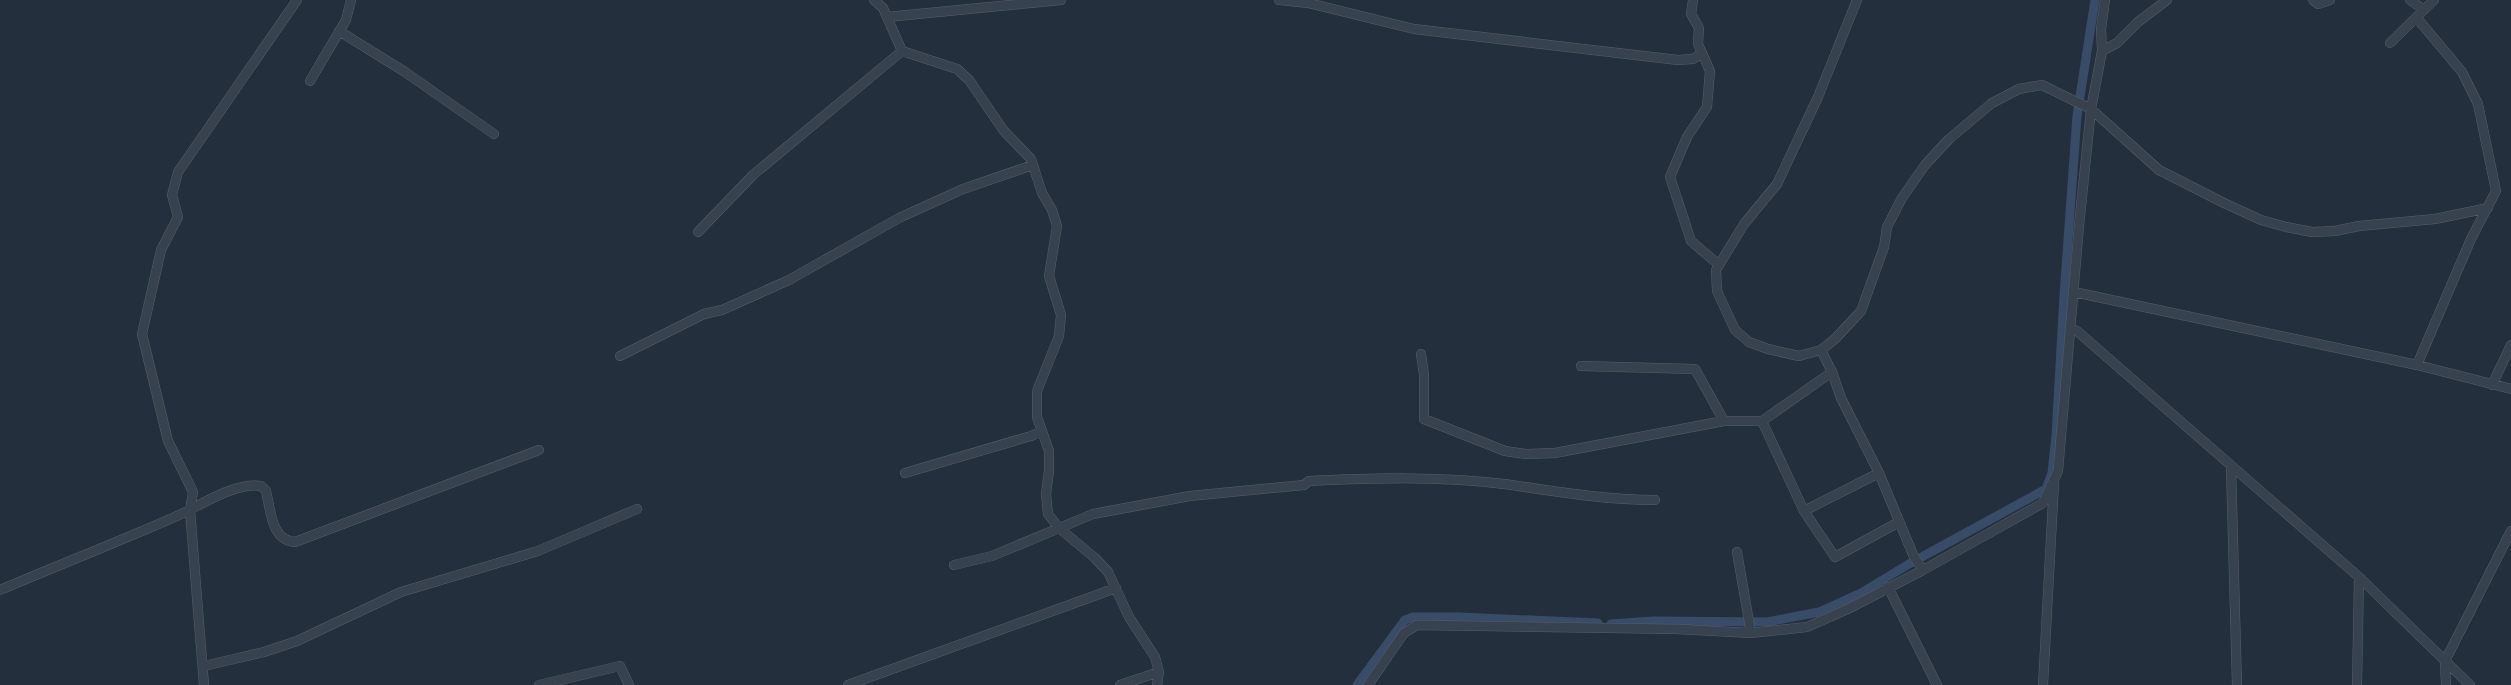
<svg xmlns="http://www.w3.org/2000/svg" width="2511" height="685" font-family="Karla,sans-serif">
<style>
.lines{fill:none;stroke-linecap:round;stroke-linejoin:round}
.canal{stroke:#394c67;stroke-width:9}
.minor-casing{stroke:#565f6c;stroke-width:10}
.minor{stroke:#38414e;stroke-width:9}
</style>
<rect width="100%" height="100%" fill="#242f3e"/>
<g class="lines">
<path class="canal" d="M 1611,624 L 1654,621 L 1767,622 L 1819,612 L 1861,593 L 1909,564 L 2046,489 L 2052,473 L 2056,436 L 2064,296 L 2077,116 L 2095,0
M 1357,685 L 1405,620 L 1413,617 L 1459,617 L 1598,623"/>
<defs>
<path id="minor" d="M 874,0 L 883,8 L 902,51 L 957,69 L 969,80 L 1004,131 L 1031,159 L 1042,193 L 1052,210 L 1057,226 L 1049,276 L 1061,315 L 1059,336 L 1037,391 L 1037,417 L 1049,451 L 1049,471 L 1046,494 L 1048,514 L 1059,528 L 1095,558 L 1108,572 L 1129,617 L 1155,657 L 1159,672 L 1157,685
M 1279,0 L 1308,3 L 1414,29 L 1678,60 L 1693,59 L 1701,54
M 1693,0 L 1691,14 L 1699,28 L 1698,44 L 1710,71 L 1707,107 L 1687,137 L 1670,177 L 1691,241 L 1719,265
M 1857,0 L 1818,97 L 1777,184 L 1744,224 L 1716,270 L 1717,291 L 1735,330 L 1749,342 L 1768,349 L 1799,356 L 1821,350 L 1835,339 L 1861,311 L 1884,247 L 1887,227 L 1902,198 L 1925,165 L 1949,139 L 1992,103 L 2019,89 L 2042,85 L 2091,109 L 2159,170 L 2224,203 L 2261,220 L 2286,227 L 2312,232 L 2335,231 L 2359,226 L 2435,219 L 2488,208
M 2313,0 L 2318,4 L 2330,0
M 2410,0 L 2424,10
M 887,17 L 1061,0
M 2416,17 L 2462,72 L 2478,104 L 2496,191 L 2471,239 L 2417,365
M 339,31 L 405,72 L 494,134
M 2390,43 L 2434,0
M 2102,51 L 2117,43 L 2138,22 L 2167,0
M 310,81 L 346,20 L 351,0
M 698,232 L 753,175 L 902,51
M 2074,292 L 2417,365 L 2511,389
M 2071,329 L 2077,331 L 2359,577 L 2470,685
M 1821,350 L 1832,372 L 1841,398 L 1879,473 L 1914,557 L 1923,570
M 1421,354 L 1424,375 L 1424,419 L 1505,451 L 1526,454 L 1555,453 L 1724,421 L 1762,421 L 1832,372
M 620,356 L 704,314 L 722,310 L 789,280 L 899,218 L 963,189 L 1033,165
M 1581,366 L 1695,369 L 1724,421
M 2492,385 L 2511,345
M 1762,421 L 1804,511 L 1835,557 L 1899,522
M 2231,467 L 2237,685
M 905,473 L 1031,436 L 1042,431
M 1804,511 L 1879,473
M 1737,552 L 1751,633
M 954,565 L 992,556 L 1093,514 L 1190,496 L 1304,485 L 1309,481 C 1374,478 1439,476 1504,484 C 1554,491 1603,500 1655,500
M 1888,587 L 1937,685
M 0,590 C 59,565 118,542 177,516 C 200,506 234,482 261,486 L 266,491 C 271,511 271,540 295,542 L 539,450
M 204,666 L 264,652 L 297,641 L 401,592 L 538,551 L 637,509
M 204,685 L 190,510 L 193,492 L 168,441 L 142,334 L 161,250 L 178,217 L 172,195 L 178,172 L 297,0
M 539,685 L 620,666 L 629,685
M 848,685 L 1116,588
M 1120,685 L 1159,672
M 1368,685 L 1404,633 L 1417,625 L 1676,629 L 1751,633 L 1807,627 L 1848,609 L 1923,570 L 2043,503 L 2058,471 L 2079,226 L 2091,109 L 2102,51 L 2101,29 L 2105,0
M 2043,685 L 2054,483
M 2357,685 L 2359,577
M 2446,685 L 2445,661 L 2511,531"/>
</defs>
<use href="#minor" class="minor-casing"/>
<use href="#minor" class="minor"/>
</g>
</svg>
